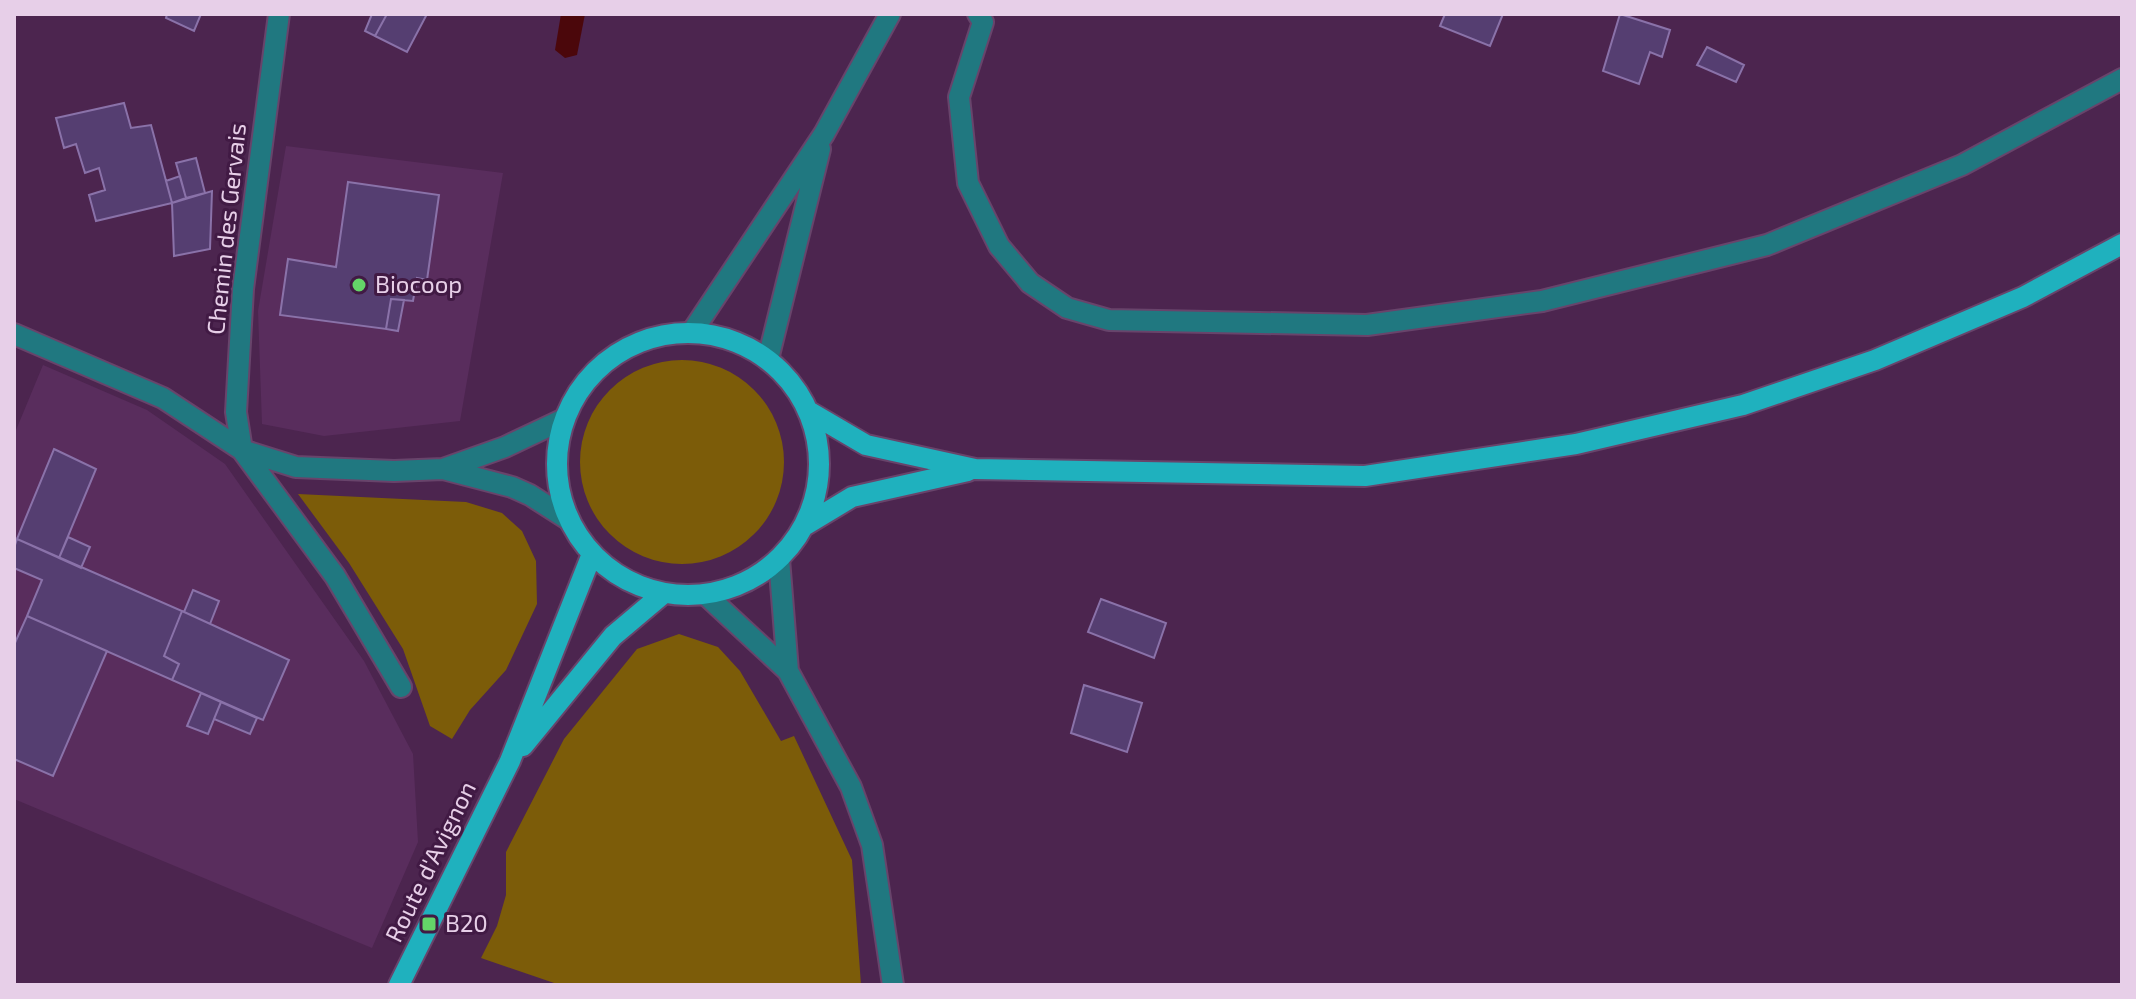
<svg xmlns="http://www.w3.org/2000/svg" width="2136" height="999" font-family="'Exo 2',sans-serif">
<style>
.built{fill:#592d5d}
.green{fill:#7c5c09}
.water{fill:#4b070b}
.building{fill:#553e71;stroke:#8a72a9;stroke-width:2}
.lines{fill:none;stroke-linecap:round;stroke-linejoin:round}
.minor-casing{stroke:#68446b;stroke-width:24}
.major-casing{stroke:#68446b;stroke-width:24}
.minor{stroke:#207880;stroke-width:20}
.major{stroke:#1fb1be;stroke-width:20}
.poi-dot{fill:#64d468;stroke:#411a44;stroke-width:3}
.labels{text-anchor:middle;stroke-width:6;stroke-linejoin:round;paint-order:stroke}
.street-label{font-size:24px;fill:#e7cfe8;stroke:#411a44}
.poi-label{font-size:24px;fill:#e7cfe8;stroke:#411a44;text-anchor:start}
</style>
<rect width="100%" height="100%" fill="#4c254f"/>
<path class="built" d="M 286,146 L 503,173 L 460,421 L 324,436 L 262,424 L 258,311 Z
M 43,365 L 147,410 L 225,464 L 364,661 L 413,754 L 418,842 L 372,948 L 14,799 L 14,435 Z"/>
<path class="green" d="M580 462a102 102 0 1 1 204 0a102 102 0 1 1-204 0Z
M 298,494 L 466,502 L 502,513 L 522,531 L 536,561 L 537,604 L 506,670 L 470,710 L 452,739 L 430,726 L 403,649 L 349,563 Z
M 679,634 L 718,647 L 740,671 L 781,741 L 794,736 L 852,860 L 861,985 L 560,985 L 481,958 L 497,926 L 506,895 L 506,852 L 564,739 L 637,649 Z"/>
<path class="water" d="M 561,14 L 585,14 L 577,55 L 565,58 L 555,50 Z"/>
<path class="building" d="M 167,14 L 201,14 L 194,31 L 166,18 Z
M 372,14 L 387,14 L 375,36 L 365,31 Z
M 387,14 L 427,14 L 407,52 L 375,36 Z
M 1445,14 L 1503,14 L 1490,46 L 1440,26 Z
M 1620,14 L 1670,30 L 1662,57 L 1650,52 L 1639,84 L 1603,71 Z
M 1707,47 L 1744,65 L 1736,82 L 1697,65 Z
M 124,103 L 131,128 L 151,125 L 172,203 L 96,221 L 89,195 L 105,190 L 99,168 L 85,173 L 76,144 L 64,148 L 56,118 Z
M 196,158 L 205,193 L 186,198 L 176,163 Z
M 180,176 L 186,198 L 172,203 L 166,181 Z
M 348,182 L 439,195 L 427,280 L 417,278 L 413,301 L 391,299 L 386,329 L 280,315 L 288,259 L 336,267 Z
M 212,191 L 210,249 L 174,256 L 172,203 Z
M 391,299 L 404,300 L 398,331 L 386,329 Z
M 54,449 L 96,469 L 59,558 L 17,539 Z
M 68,537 L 90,547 L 81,568 L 59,558 Z
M 17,539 L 182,611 L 164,656 L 179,664 L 172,680 L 27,616 L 42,580 L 14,568 L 14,548 Z
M 193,590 L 219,601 L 210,624 L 184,612 Z
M 1101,599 L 1166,623 L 1154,658 L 1088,632 Z
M 182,611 L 289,660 L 263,720 L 172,680 L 179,664 L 164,656 Z
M 27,616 L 107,651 L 53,776 L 14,759 L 14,645 Z
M 1084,685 L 1142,703 L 1127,752 L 1071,733 Z
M 201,693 L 221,702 L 208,734 L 187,726 Z
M 221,702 L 257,718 L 250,734 L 214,719 Z"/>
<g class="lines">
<defs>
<path id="minor" d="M 279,14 L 243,289 L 236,412 L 242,450 L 335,576 L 401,687
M 978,14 L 983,22 L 959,97 L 968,183 L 999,246 L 1030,283 L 1067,308 L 1109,320 L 1367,325 L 1542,301 L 1767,245 L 1962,165 L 2122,79
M 692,332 L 824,134 L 890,14
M 14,334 L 163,398 L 242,450 L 296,467 L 394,471 L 443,469 L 505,447 L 564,419
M 768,359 L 820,149
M 443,469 L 512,487 L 530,495 L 569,520
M 779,559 L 788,671
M 706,595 L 788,671 L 851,787 L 872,845 L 893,985"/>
<path id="major" d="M557 464a131 131 0 1 1 262 0a131 131 0 1 1-262 0Z
M 808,411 L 866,445 L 975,469 L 1365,476 L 1576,444 L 1743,405 L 1875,360 L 2023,297 L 2122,244
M 804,526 L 852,497 L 968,471
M 523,746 L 613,636 L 664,593
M 399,985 L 510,761 L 592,554"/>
</defs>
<use href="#minor" class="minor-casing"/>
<use href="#major" class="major-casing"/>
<use href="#minor" class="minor"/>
<use href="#major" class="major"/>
</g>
<g class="poi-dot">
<circle cx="359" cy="285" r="8"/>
<rect x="421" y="916" width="16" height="16" rx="4"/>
</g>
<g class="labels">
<g class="street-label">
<text transform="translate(227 229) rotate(-84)" y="8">Chemin des Gervais</text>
<text transform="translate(431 862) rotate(-64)" y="8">Route d'Avignon</text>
</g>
<g class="poi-label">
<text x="375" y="293">Biocoop</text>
<text x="445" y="932">B20</text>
</g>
</g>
<rect width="2136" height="999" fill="none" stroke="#e7cfe8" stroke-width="32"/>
</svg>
